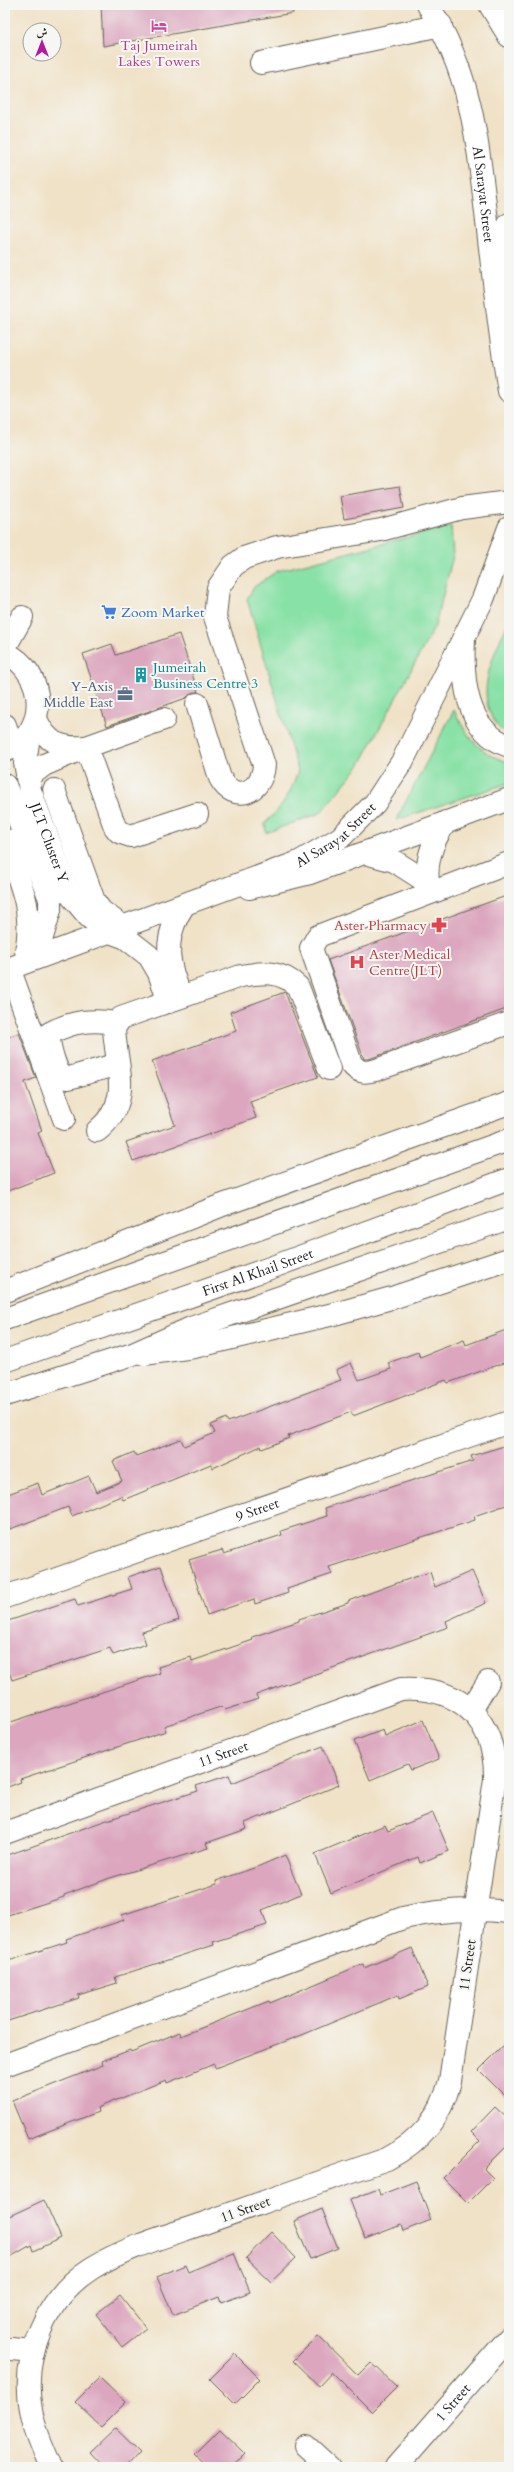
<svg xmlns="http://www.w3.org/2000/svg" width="514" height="2472" font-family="Cardo,Amiri,serif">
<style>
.green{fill:#88e1a6;stroke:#527e61}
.building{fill:#dba6be}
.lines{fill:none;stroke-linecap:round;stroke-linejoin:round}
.minor-casing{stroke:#666158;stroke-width:24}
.major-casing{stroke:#666158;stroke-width:24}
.minor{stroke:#fff;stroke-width:22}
.major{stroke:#fff;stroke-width:22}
.labels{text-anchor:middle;stroke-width:4;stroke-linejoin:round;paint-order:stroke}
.hotel-label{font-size:14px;fill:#b23c85;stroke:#f6f6f2}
.street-label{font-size:14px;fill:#1c1c1c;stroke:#f6f6f2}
.shop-label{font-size:14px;fill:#366cbe;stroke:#f6f6f2;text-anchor:start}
.culture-label{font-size:14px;fill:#0d838f;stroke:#f6f6f2;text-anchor:start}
.service-label{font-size:14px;fill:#4e5e75;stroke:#f6f6f2;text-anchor:end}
.health-label{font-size:14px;fill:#be3a42;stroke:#f6f6f2;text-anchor:end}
</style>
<rect width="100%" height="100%" fill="#f6f6f2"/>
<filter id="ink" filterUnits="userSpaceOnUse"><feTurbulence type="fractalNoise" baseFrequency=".025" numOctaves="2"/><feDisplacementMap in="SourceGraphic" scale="8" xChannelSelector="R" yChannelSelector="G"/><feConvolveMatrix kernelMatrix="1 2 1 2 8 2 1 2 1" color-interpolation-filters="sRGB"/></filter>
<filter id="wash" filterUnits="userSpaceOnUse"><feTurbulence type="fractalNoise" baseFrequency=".012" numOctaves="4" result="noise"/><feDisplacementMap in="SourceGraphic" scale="16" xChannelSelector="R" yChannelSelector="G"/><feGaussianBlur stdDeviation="0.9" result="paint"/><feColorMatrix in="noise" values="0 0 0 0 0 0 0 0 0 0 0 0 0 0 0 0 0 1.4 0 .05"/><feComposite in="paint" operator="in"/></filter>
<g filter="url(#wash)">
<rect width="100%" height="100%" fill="#f0e2c7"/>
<path class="green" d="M 451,526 L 453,556 L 435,626 L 359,766 L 320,813 L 266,833 L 265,823 C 282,808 291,793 298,771 L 247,599 L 254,587 L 277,571 Z
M 509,621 L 509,736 C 505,732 498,728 495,723 C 474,691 495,651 509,621 Z
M 454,710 C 466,735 480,755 509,762 L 509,783 L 396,820 Z"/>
<g id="blocks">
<path class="building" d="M 101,5 L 293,5 L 293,13 L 103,46 Z
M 400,486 L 404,508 L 344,519 L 340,496 Z
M 179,634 L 198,692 L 193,692 L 186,698 L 107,726 L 83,654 L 112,644 L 116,655 Z
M 509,895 L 509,1008 L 369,1059 L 364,1059 L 328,960 Z
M 285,992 L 318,1077 L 250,1101 L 256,1118 L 133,1161 L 126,1142 L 175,1125 L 152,1061 L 236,1031 L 230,1012 Z
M 19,1033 L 36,1078 L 25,1082 L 42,1131 L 38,1133 L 54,1173 L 5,1192 L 5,1038 Z
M 509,1329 L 509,1361 L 448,1383 L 446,1380 L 353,1416 L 351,1412 L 288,1436 L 289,1438 L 262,1449 L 261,1446 L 213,1468 L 211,1464 L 123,1500 L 121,1496 L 72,1516 L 68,1507 L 5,1531 L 5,1495 L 38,1483 L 42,1495 L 89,1476 L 96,1492 L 122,1481 L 113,1461 L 134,1452 L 136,1456 L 181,1439 L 184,1446 L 215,1433 L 211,1425 L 226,1418 L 228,1422 L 341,1380 L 336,1370 L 351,1363 L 359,1380 L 391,1369 L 388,1363 L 418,1352 L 420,1357 L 464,1340 L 466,1345 Z
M 504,1446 L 509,1461 L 509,1504 L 474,1516 L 475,1520 L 329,1567 L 332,1574 L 287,1589 L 288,1593 L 255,1604 L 254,1599 L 207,1615 L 189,1560 L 222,1550 L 224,1554 L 282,1535 L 281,1531 L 327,1516 L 325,1508 L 473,1461 L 471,1456 Z
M 161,1566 L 179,1620 L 142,1632 L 146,1644 L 113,1655 L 110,1648 L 12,1680 L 5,1660 L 5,1622 L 75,1599 L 78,1606 L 132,1589 L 128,1577 Z
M 472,1571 L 486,1603 L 446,1621 L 448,1627 L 256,1695 L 258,1699 L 225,1710 L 223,1706 L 164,1726 L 166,1731 L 20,1779 L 21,1782 L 5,1788 L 5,1724 L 160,1673 L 158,1667 L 191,1657 L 192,1661 L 253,1640 L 252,1637 L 299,1621 L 299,1619 L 348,1603 L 348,1601 L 397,1583 L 430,1572 L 435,1587 Z
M 423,1720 L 439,1759 L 411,1770 L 408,1764 L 370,1780 L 354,1741 L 383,1730 L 385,1736 Z
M 323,1746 L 339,1785 L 245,1823 L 247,1829 L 206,1843 L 208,1848 L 110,1878 L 64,1895 L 64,1897 L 5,1916 L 5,1856 L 107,1820 L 198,1791 L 196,1786 L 229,1775 L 232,1783 Z
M 433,1813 L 449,1851 L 420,1863 L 418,1857 L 331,1893 L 315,1854 L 385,1825 L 388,1831 Z
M 285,1855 L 301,1894 L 262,1910 L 267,1925 L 213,1942 L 214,1945 L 115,1977 L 117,1983 L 78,1995 L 79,1998 L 5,2022 L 5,1962 L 67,1942 L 66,1939 L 124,1920 L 122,1915 L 217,1884 L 216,1881 L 257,1867 Z
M 412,1948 L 428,1987 L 399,1999 L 398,1995 L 302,2035 L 215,2068 L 214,2064 L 167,2083 L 166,2080 L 97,2108 L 98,2112 L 28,2139 L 12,2101 L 103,2065 L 102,2061 L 130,2050 L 131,2052 L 180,2032 L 181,2036 L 269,2001 L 270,2003 L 363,1964 L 364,1968 Z
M 509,2040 L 509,2100 L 479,2070 Z
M 495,2107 L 509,2120 L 509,2144 L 484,2169 L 493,2178 L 468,2203 L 443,2178 L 480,2141 L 471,2132 Z
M 416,2181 L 431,2220 L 403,2231 L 401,2225 L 365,2239 L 350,2200 L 378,2189 L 380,2195 Z
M 44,2200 L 61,2238 L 33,2251 L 31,2245 L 5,2260 L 5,2218 Z
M 322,2209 L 338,2248 L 310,2259 L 294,2221 Z
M 271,2232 L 296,2258 L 271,2282 L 246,2258 Z
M 234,2253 L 250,2292 L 221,2303 L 219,2297 L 173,2315 L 157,2277 L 185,2265 L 188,2272 Z
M 120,2295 L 146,2328 L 122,2347 L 96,2314 Z
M 318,2336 L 358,2375 L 371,2362 L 397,2387 L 372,2412 L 332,2372 L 319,2386 L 293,2361 Z
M 235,2354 L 260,2379 L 235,2404 L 210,2379 Z
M 100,2377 L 126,2402 L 101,2427 L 75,2402 Z
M 115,2428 L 140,2452 L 126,2467 L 104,2467 L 90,2452 Z
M 220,2429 L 246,2454 L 233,2467 L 209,2467 L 195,2454 Z"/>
</g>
</g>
<g filter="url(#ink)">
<use href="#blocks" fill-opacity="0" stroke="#666158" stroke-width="1"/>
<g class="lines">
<defs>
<g id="minor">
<path d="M 261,63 L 441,25"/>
<path d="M 464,639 C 462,678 465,731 509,746"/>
<path d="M 5,647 L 22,617"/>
<path d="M 5,653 C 47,671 50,734 5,751"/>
<path d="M 197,704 L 220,778 C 234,804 262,793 264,765 L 215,617 L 218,588 L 233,566 L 244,558 L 277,547 L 381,530 L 462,508 L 509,502"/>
<path d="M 37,721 C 47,743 61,749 85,747"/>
<path d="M 5,725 L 7,731"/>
<path id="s1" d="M 29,736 L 25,763 L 30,790 L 68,892 L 89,917 L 110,932 L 126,938 L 149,956 L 159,973 L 169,1002"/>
<path d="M 86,747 L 115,827 L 119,832 L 131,836 L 197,814"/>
<path d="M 27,778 L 44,765 L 86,747 L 164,719"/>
<path d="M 5,785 L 50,899 L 50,910 L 36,958"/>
<path d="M 54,790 L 94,901 L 101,911 L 115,921"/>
<path d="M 5,840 C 18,878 35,910 26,951"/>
<path d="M 365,853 L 394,861 L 427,882"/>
<path d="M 509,863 L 318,936 L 311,948 L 351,1063 C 358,1073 365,1073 376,1070 L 509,1023"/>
<path d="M 249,888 L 310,873 L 509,799"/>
<path d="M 430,893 C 423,868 431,842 446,822"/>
<path d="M 9,968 L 64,1119"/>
<path d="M 177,986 C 165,956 166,932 184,905"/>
<path d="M 117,1023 C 92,1019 73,1021 50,1033 C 46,1040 56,1071 62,1077 L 69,1078 L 118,1064"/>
<path d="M 97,1131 C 134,1101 116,1069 114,1028 L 121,1018 L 241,976 C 263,972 281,970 298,987 L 329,1069"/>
<path id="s2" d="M 5,1597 L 509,1422"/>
<path d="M 471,1710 L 488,1682"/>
<path id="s3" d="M 5,1833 L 401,1689 C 461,1686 496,1720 495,1779 L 450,2081 C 441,2117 421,2141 387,2159 C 328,2179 269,2200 210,2221 C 171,2235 128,2246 92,2268 C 46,2297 21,2356 31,2410 C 34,2430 43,2448 51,2467"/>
<path d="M 5,2065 L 403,1918 C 439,1910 472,1908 509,1912"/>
<path d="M 11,2349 L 33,2351"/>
<path d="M 306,2446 L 329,2467"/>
<path id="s4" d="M 396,2467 L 509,2338"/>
</g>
<g id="major">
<path id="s5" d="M 428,5 C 471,74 477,136 486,213 C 493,273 499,332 509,391"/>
<path d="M 490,5 L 509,36"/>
<path d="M 503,282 L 509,224"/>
<path id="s6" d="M 5,970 L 299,862 L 340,838 L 375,803 L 402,762 L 483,599 L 509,528"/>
<path d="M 5,1291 L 220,1206 L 509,1103"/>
<path d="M 5,1319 L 509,1140"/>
<path d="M 144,1354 L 194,1347 L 338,1313 L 395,1297 L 509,1259"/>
<path id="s7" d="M 5,1361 L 270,1268 L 509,1179"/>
<path d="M 5,1395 L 133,1354 L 191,1328 L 509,1218"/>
</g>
</defs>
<use href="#minor" class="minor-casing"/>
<use href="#major" class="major-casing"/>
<use href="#minor" class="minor"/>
<use href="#major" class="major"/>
</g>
</g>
<defs>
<symbol id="hotel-bare" viewBox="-9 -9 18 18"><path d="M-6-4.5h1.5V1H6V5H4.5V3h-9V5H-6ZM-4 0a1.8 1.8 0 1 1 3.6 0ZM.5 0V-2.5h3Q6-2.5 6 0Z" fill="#d1479c" stroke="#f6f6f2" stroke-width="2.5" paint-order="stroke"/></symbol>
<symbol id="supermarket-bare" viewBox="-9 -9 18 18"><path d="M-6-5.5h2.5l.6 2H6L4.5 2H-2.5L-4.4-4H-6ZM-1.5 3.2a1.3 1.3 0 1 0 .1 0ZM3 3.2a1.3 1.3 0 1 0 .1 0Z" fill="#3f7fe0" stroke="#f6f6f2" stroke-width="2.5" paint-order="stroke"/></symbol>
<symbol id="building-bare" viewBox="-9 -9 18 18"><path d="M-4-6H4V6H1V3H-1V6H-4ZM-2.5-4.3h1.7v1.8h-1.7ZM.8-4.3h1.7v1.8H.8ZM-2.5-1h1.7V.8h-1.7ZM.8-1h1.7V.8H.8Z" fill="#0f9aa8" stroke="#f6f6f2" stroke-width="2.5" paint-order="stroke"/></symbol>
<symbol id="office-bare" viewBox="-9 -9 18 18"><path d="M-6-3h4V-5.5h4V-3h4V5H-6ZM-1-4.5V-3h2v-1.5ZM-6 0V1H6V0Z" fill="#5c6f8a" stroke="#f6f6f2" stroke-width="2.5" paint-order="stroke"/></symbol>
<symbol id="pharmacy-bare" viewBox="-9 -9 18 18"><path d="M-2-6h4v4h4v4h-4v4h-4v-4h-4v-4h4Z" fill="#e0444e" stroke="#f6f6f2" stroke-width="2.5" paint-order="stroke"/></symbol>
<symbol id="hospital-bare" viewBox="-9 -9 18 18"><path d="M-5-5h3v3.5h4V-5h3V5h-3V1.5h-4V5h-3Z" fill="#e0444e" stroke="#f6f6f2" stroke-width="2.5" paint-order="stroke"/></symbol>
</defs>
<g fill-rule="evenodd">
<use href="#hotel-bare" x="148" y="15" width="22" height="22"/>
<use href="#supermarket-bare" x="98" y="601" width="22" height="22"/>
<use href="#building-bare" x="130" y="664" width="22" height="22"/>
<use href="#office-bare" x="114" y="683" width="22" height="22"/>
<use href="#pharmacy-bare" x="428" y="914" width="22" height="22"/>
<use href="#hospital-bare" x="346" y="951" width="22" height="22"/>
</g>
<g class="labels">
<g class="hotel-label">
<text x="159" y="50">Taj Jumeirah<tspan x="159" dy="16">Lakes Towers</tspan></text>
</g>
<g class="street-label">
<text dy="5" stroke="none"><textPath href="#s5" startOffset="199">Al Sarayat Street</textPath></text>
<text dy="5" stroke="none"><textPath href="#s6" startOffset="359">Al Sarayat Street</textPath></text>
<text dy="5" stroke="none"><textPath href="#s1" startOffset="111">JLT Cluster Y</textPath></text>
<text dy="5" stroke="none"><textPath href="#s7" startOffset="268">First Al Khail Street</textPath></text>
<text dy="5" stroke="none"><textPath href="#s2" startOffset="267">9 Street</textPath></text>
<text dy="5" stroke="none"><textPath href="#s3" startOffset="232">11 Street</textPath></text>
<text transform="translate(467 1965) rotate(-82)" y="5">11 Street</text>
<text transform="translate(245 2209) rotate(-20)" y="5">11 Street</text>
<text dy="5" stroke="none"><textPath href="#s4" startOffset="86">1 Street</textPath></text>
</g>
<g class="shop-label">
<text x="121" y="617">Zoom Market</text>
</g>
<g class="culture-label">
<text x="153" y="672">Jumeirah<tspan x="153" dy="16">Business Centre 3</tspan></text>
</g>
<g class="service-label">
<text x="113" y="691">Y-Axis<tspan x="113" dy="16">Middle East</tspan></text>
</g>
<g class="health-label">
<text x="427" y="930">Aster Pharmacy</text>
<text x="369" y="959" text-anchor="start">Aster Medical<tspan x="369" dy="16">Centre(JLT)</tspan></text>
</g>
</g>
<rect width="514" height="2472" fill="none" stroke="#f6f6f2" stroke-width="20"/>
<g transform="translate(42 42)"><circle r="19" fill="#f6f6f2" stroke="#9f9f9c"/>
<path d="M0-3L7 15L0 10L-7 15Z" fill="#b5179e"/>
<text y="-6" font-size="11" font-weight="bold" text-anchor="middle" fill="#1c1c1c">ش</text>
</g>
</svg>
